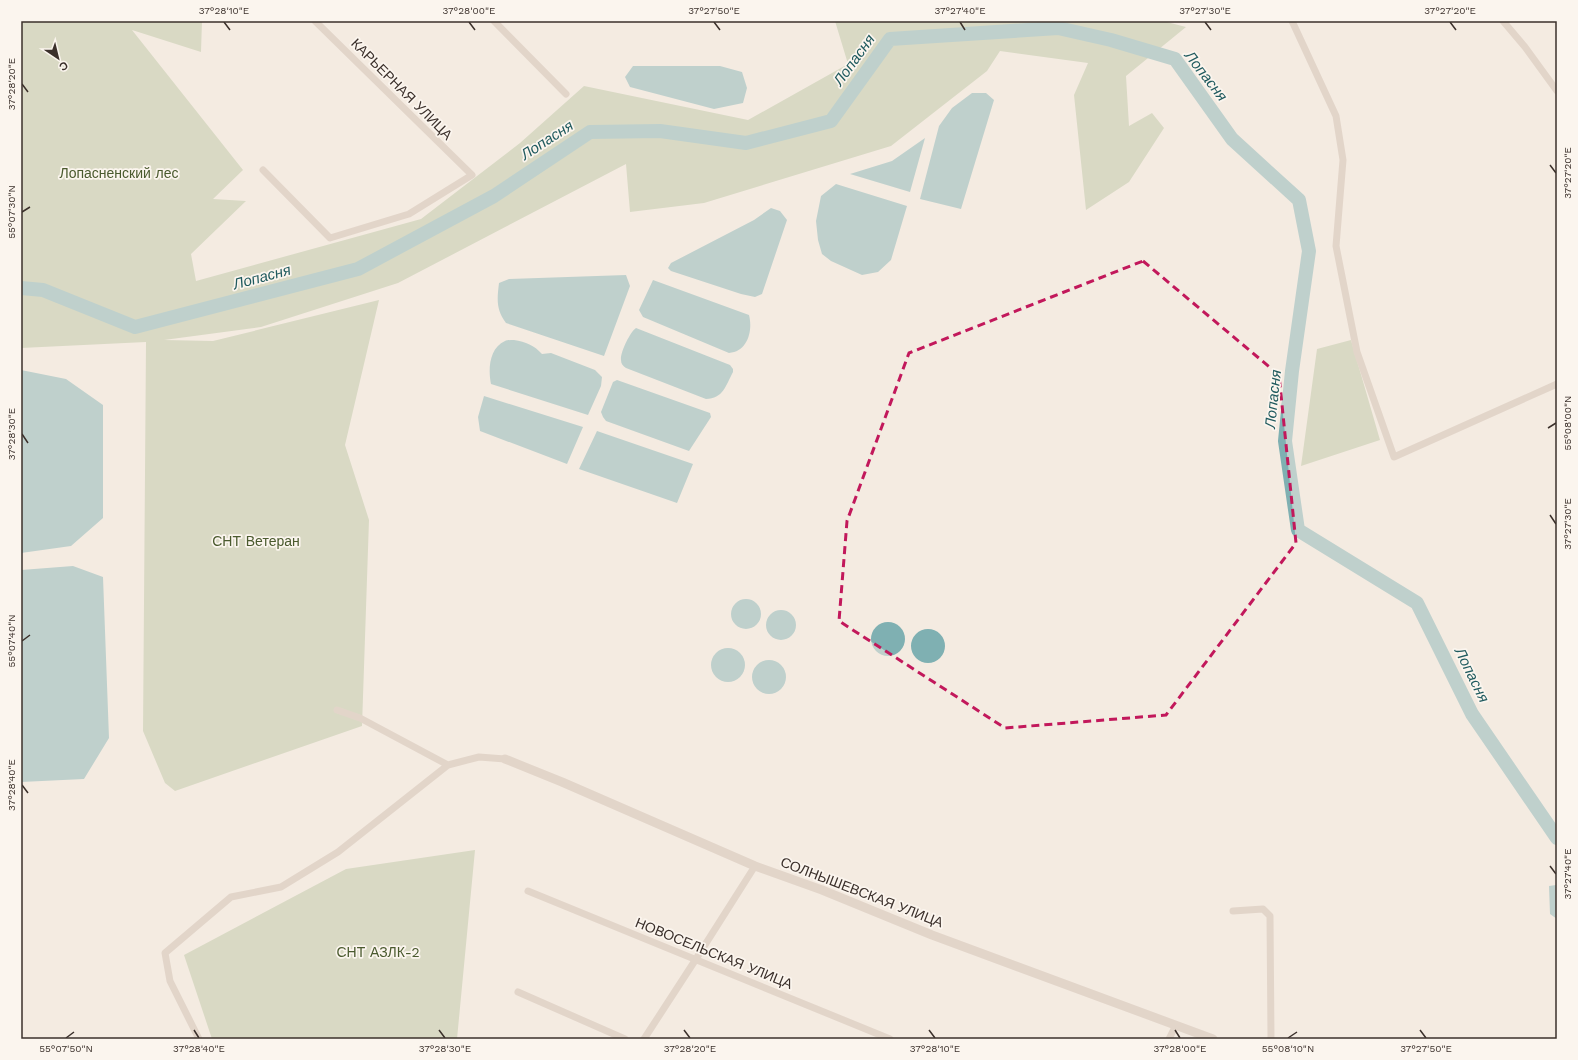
<svg xmlns="http://www.w3.org/2000/svg" width="1578" height="1060" font-family="'Work Sans',sans-serif">
<style>
.green{fill:#b8c4a0}
.water{fill:#7fb0b2}
.lines{fill:none;stroke-linecap:round;stroke-linejoin:round}
.river{stroke:#7fb0b2;stroke-width:14}
.minor{stroke:#cdbbac;stroke-width:7}
.tertiary{stroke:#cdbbac;stroke-width:9}
.marked{fill:none;stroke:#c2185b;stroke-width:3;stroke-dasharray:8 5;stroke-linejoin:round}
.ticks{fill:none;stroke:#3b302b;stroke-width:1.5}
.labels{text-anchor:middle;stroke-width:3.5;stroke-linejoin:round;paint-order:stroke}
.street-label{font-size:14px;fill:#3b302b;stroke:#fbf5ee}
.park-label{font-size:14px;fill:#4a5a2e;stroke:#fbf5ee}
.water-label{font-size:15px;font-style:italic;fill:#1f5a5e;stroke:#fbf5ee}
.neatline{fill:none;stroke:#3b302b;stroke-width:1.5}
.ticks-label{font-size:10px;text-anchor:middle;fill:#3b302b}
</style>
<rect width="100%" height="100%" fill="#f4ebe1"/>
<path class="green" d="M 21,21 L 202,21 L 201,52 L 132,30 L 243,170 L 213,199 L 246,201 L 191,254 L 196,281 L 421,219 L 520,143 L 584,86 L 748,120 L 848,64 L 835,21 L 1163,21 L 1186,27 L 1126,76 L 1129,126 L 1152,113 L 1164,128 L 1129,182 L 1086,210 L 1074,95 L 1088,63 L 1000,51 L 987,71 L 891,146 L 704,203 L 630,212 L 626,164 L 398,283 L 261,327 L 164,340 L 213,341 L 379,300 L 345,445 L 369,520 L 362,726 L 175,791 L 165,783 L 143,731 L 146,342 L 21,348 Z
M 1351,340 L 1380,440 L 1301,466 L 1317,349 Z
M 475,850 L 457,1039 L 212,1039 L 184,955 L 346,869 Z"/>
<path class="water" d="M 633,66 L 720,66 L 742,72 L 747,88 L 743,103 L 714,109 L 630,87 L 625,77 Z
M 972,93 L 986,93 L 994,100 L 961,209 L 920,199 L 939,126 L 952,108 Z
M 925,138 L 910,192 L 850,174 L 892,161 Z
M 836,184 L 907,206 L 891,260 L 878,272 L 862,275 L 831,261 L 822,254 L 818,240 L 816,221 L 821,196 Z
M 771,208 L 780,211 L 787,220 L 762,294 L 755,297 L 741,294 L 671,271 L 668,268 L 671,263 L 754,220 Z
M 626,275 L 630,286 L 604,356 L 506,323 C 496,310 497,299 499,283 L 509,279 Z
M 653,280 L 749,315 C 753,330 748,352 729,353 L 643,317 L 639,310 Z
M 636,328 L 730,365 L 733,369 L 733,372 C 726,385 723,399 706,399 L 626,368 C 623,366 621,364 621,360 C 620,353 630,332 636,328 Z
M 514,340 C 526,342 534,345 542,354 L 551,353 L 595,370 L 602,377 L 601,386 L 588,415 L 491,384 C 488,370 489,348 505,341 C 507,340 511,340 514,340 Z
M 21,370 L 66,379 L 103,405 L 103,518 L 71,546 L 21,553 Z
M 617,380 L 710,413 L 711,417 L 689,451 L 606,421 L 603,417 L 601,412 L 613,382 Z
M 484,396 L 583,427 L 567,464 L 480,431 L 478,417 Z
M 597,431 L 693,464 L 677,503 L 579,469 Z
M 73,566 L 103,577 L 109,738 L 84,779 L 21,782 L 21,570 Z
M731 614a15 15 0 1 1 30 0a15 15 0 1 1-30 0Z
M766 625a15 15 0 1 1 30 0a15 15 0 1 1-30 0Z
M871 639a17 17 0 1 1 34 0a17 17 0 1 1-34 0Z
M911 646a17 17 0 1 1 34 0a17 17 0 1 1-34 0Z
M711 665a17 17 0 1 1 34 0a17 17 0 1 1-34 0Z
M752 677a17 17 0 1 1 34 0a17 17 0 1 1-34 0Z
M 1556,885 L 1557,887 L 1557,919 L 1550,914 L 1549,886 Z"/>
<g class="lines">
<path class="river" d="M 21,288 L 43,290 L 135,327 L 358,269 L 494,196 L 590,132 L 660,131 L 746,143 L 831,121 L 890,39 L 1058,28 L 1111,40 L 1175,59 L 1232,139 L 1299,200 L 1309,251 L 1292,371 L 1285,441 L 1298,530 L 1417,603 L 1472,714 L 1557,838"/>
<path class="minor" d="M 494,21 L 566,94
M 1292,21 L 1336,116 L 1343,160 L 1336,246 L 1357,352 L 1394,457 L 1557,384
M 1503,21 L 1525,47 L 1557,91
M 263,170 L 330,238 L 409,214 L 472,175 L 315,21
M 337,710 L 360,718 L 448,765
M 528,891 L 890,1039
M 1233,911 L 1263,909 L 1270,916 L 1271,1039
M 518,992 L 625,1039
M 199,1039 L 170,981 L 165,953 L 231,897 L 281,887 L 338,852 L 448,765 L 479,757 L 505,759
M 644,1039 L 696,959 L 755,866
M 1169,1039 L 1176,1025"/>
<path class="tertiary" d="M 505,759 L 562,782 L 755,866 L 822,890 L 932,935 L 1213,1039"/>
</g>
<path d="M0 0H1578V1060H0ZM 1143,261 L 1279,375 L 1296,543 L 1166,715 L 1005,728 L 839,621 L 847,521 L 909,353 Z" fill="#f4ebe1" fill-opacity=".55" fill-rule="evenodd"/>
<path class="marked" d="M 1143,261 L 1279,375 L 1296,543 L 1166,715 L 1005,728 L 839,621 L 847,521 L 909,353 Z"/>
<path class="ticks" d="M 224,22 L 230,30M 469,22 L 475,30M 714,22 L 720,30M 960,22 L 965,30M 1205,22 L 1211,30M 1450,22 L 1456,30M 22,84 L 28,92M 1550,165 L 1556,173M 22,212 L 30,207M 1548,428 L 1556,423M 22,434 L 28,443M 1550,515 L 1556,524M 22,641 L 30,635M 22,785 L 28,793M 1550,866 L 1556,874M 194,1030 L 199,1038M 439,1030 L 445,1038M 684,1030 L 690,1038M 929,1030 L 935,1038M 1175,1030 L 1180,1038M 1420,1030 L 1426,1038M 66,1038 L 74,1032M 1288,1038 L 1297,1032"/>
<g class="labels">
<g class="street-label">
<text transform="translate(402 89) rotate(45)" y="5">КАРЬЕРНАЯ УЛИЦА</text>
<text transform="translate(862 892) rotate(21)" y="5">СОЛНЫШЕВСКАЯ УЛИЦА</text>
<text transform="translate(714 953) rotate(22)" y="5">НОВОСЕЛЬСКАЯ УЛИЦА</text>
</g>
<g class="park-label">
<text x="119" y="178">Лопасненский лес</text>
<text x="256" y="546">СНТ Ветеран</text>
<text x="378" y="957">СНТ АЗЛК-2</text>
</g>
<g class="water-label">
<text transform="translate(854 60) rotate(-54)" y="5">Лопасня</text>
<text transform="translate(1206 76) rotate(52)" y="5">Лопасня</text>
<text transform="translate(547 140) rotate(-33)" y="5">Лопасня</text>
<text transform="translate(262 277) rotate(-15)" y="5">Лопасня</text>
<text transform="translate(1273 399) rotate(-84)" y="5">Лопасня</text>
<text transform="translate(1472 675) rotate(64)" y="5">Лопасня</text>
</g>
</g>
<rect width="1578" height="1060" fill="none" stroke="#fbf5ee" stroke-width="44"/>
<g transform="translate(58 58) rotate(145)" stroke="#fbf5ee" stroke-width="3" paint-order="stroke">
<path d="M0-3L7 15L0 10L-7 15Z" fill="#3b302b"/>
<text y="-6" font-size="11" font-weight="bold" text-anchor="middle" fill="#3b302b">С</text>
</g>
<rect x="22" y="22" width="1534" height="1016" class="neatline"/>
<g class="ticks-label">
<text x="224" y="14">37°28'10"E</text>
<text x="469" y="14">37°28'00"E</text>
<text x="714" y="14">37°27'50"E</text>
<text x="960" y="14">37°27'40"E</text>
<text x="1205" y="14">37°27'30"E</text>
<text x="1450" y="14">37°27'20"E</text>
<text transform="translate(11 84) rotate(-90)" y="4">37°28'20"E</text>
<text transform="translate(1567 173) rotate(-90)" y="4">37°27'20"E</text>
<text transform="translate(11 212) rotate(-90)" y="4">55°07'30"N</text>
<text transform="translate(1567 423) rotate(-90)" y="4">55°08'00"N</text>
<text transform="translate(11 434) rotate(-90)" y="4">37°28'30"E</text>
<text transform="translate(1567 524) rotate(-90)" y="4">37°27'30"E</text>
<text transform="translate(11 641) rotate(-90)" y="4">55°07'40"N</text>
<text transform="translate(11 785) rotate(-90)" y="4">37°28'40"E</text>
<text transform="translate(1567 874) rotate(-90)" y="4">37°27'40"E</text>
<text x="66" y="1052">55°07'50"N</text>
<text x="199" y="1052">37°28'40"E</text>
<text x="445" y="1052">37°28'30"E</text>
<text x="690" y="1052">37°28'20"E</text>
<text x="935" y="1052">37°28'10"E</text>
<text x="1180" y="1052">37°28'00"E</text>
<text x="1288" y="1052">55°08'10"N</text>
<text x="1426" y="1052">37°27'50"E</text>
</g>
</svg>
